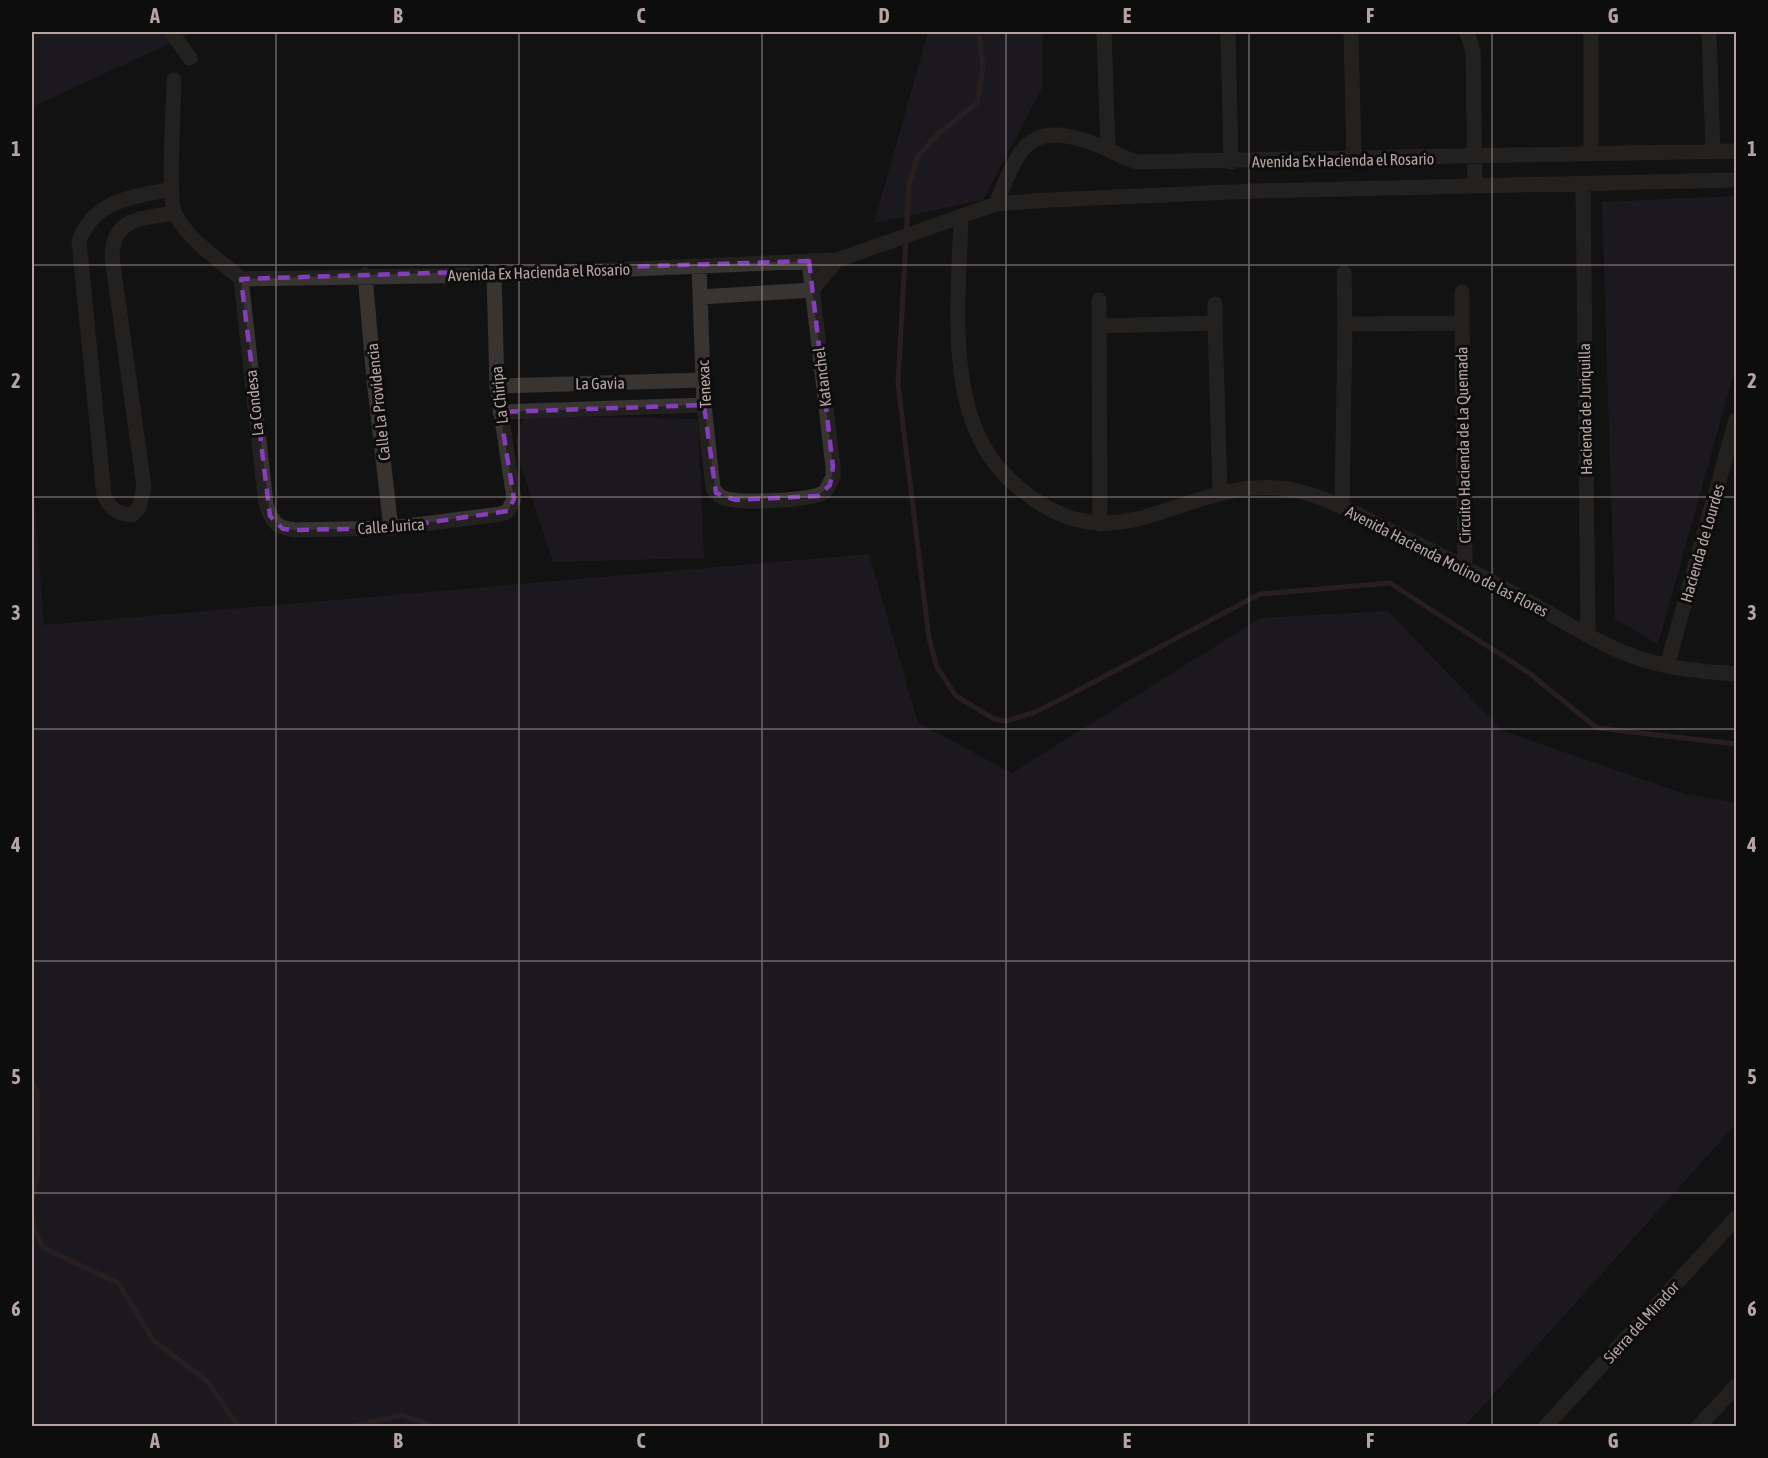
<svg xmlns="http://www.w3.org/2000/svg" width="1768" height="1458" font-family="'Asap Condensed',sans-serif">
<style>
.green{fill:#27222b}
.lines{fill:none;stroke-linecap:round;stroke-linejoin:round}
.stream{stroke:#412e30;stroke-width:5}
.street{stroke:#383432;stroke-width:15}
.marked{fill:none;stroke:#843ebb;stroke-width:4.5;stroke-dasharray:12 8;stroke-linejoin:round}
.grid{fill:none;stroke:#b4a5a2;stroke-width:1.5;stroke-opacity:0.55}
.labels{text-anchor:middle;stroke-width:6;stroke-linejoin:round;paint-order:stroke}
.street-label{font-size:16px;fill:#b4a5a2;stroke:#0e0d0d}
.neatline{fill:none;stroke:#b4a5a2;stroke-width:2}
.grid-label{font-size:20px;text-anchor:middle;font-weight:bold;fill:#b4a5a2}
</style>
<rect width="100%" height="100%" fill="#131212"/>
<path class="green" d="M 32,32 L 194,32 L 32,107 Z
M 928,32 L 1043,32 L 1043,86 L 983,200 L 874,223 Z
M 1736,196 L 1736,365 L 1658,644 L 1615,619 L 1602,202 Z
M 533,416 L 698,419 L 704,558 L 553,562 L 518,456 L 516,440 L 523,419 Z
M 32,469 L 44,625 L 869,554 L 918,723 L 1012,773 L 1261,618 L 1388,611 L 1503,731 L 1682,793 L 1736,803 L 1736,1124 L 1465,1426 L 32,1426 Z"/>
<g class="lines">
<path class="stream" d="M 979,32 L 983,67 L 977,103 L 939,133 L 918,156 L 909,184 L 898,384 L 929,638 L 937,667 L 956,696 L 994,719 L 1007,721 L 1033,713 L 1075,692 L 1260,594 L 1390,583 L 1529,673 L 1597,728 L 1736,744
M 32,1080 L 37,1092 L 38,1173 L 32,1202
M 32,1221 L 42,1247 L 118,1283 L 154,1341 L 207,1381 L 238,1426
M 355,1426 L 402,1415 L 432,1426"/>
<path class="street" d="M 171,32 L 190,58
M 1104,32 L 1108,149
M 1228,32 L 1231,162
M 1351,32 L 1354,159
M 1467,32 L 1473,52 L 1475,186
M 1591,32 L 1591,152
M 1709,32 L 1713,152
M 174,80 C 174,104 167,199 175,214 C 188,240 220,260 241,279
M 1736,151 L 1138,162 C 1124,159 1113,151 1100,146 C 1029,118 1020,145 996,204 L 1048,200 L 1255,191 L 1736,180
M 1583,184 L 1588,635
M 171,189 C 131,198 95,199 79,241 L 104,495 C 111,509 116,514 132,515 L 139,507 L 144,487 L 112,257 C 113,217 141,219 174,213
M 961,217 C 959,298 943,415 1007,477 C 1119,585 1184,466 1298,491 C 1332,499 1364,518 1395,533 C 1442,555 1487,579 1533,604 C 1575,628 1619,657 1668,666 C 1690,671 1714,672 1736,674
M 699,267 L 704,405 L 713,488 C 716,494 720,497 727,499 C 744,503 811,501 825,492 L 833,477 L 833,467 L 809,261
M 1344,273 L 1345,324
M 365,275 L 374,380 L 391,528
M 241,279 L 494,275 L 837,260 L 996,204
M 241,279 L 266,504 C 271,521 276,528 295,530 L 391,528 L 501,514 L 508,511 L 514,499 L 497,386 L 494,275
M 700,297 L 812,290 L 837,260
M 1099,300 L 1099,326
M 1215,304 L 1215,323
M 1462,323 L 1462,292
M 497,386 L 703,380
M 500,412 L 704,405
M 1342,507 L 1345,324 L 1462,323 L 1465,566
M 1100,524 L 1099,326 L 1215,323 L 1220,492
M 1667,666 L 1736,420
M 1546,1426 L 1736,1218
M 1699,1426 L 1736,1386"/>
</g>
<path d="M0 0H1768V1458H0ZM 809,261 L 833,467 L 830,485 L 818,496 L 735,500 L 716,493 L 704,405 L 500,412 L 514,499 L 508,511 L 391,528 L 295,530 L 283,529 L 270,516 L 241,279 Z" fill="#131212" fill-opacity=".55" fill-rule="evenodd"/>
<path class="marked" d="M 809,261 L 833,467 L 830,485 L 818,496 L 735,500 L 716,493 L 704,405 L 500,412 L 514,499 L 508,511 L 391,528 L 295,530 L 283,529 L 270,516 L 241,279 Z"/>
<path class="grid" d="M 276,32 L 276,1426M 519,32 L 519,1426M 762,32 L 762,1426M 1006,32 L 1006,1426M 1249,32 L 1249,1426M 1492,32 L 1492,1426M 32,265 L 1736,265M 32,497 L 1736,497M 32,729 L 1736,729M 32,961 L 1736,961M 32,1193 L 1736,1193"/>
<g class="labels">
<g class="street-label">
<text transform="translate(1343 160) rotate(-1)" y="6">Avenida Ex Hacienda el Rosario</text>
<text transform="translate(539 272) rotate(-2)" y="6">Avenida Ex Hacienda el Rosario</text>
<text transform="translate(822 377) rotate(-97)" y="6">Katanchel</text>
<text transform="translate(600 383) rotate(-1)" y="6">La Gavia</text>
<text transform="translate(704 384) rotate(-93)" y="6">Tenexac</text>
<text transform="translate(499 395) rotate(-96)" y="6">La Chiripa</text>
<text transform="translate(378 402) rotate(-96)" y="6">Calle La Providencia</text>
<text transform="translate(254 403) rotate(-96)" y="6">La Condesa</text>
<text transform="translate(1585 409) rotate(-91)" y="6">Hacienda de Juriquilla</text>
<text transform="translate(1463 445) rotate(-91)" y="6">Circuito Hacienda de La Quemada</text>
<text transform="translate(391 526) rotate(-4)" y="6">Calle Jurica</text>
<text transform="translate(1702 543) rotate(-74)" y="6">Hacienda de Lourdes</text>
<text transform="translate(1447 561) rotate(27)" y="6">Avenida Hacienda Molino de las Flores</text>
<text transform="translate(1641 1322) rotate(-48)" y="6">Sierra del Mirador</text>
</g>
</g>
<rect width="1768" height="1458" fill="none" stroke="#0e0d0d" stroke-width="66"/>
<rect x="33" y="33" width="1702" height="1392" class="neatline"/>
<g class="grid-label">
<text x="155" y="23">A</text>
<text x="398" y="23">B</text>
<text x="641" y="23">C</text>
<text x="884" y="23">D</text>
<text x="1127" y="23">E</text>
<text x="1370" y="23">F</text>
<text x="1613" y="23">G</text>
<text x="16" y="156">1</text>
<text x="1752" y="156">1</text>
<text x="16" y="388">2</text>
<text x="1752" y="388">2</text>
<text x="16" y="620">3</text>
<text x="1752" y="620">3</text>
<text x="16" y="852">4</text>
<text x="1752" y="852">4</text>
<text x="16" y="1084">5</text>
<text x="1752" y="1084">5</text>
<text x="16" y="1316">6</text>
<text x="1752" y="1316">6</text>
<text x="155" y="1448">A</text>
<text x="398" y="1448">B</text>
<text x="641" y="1448">C</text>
<text x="884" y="1448">D</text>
<text x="1127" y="1448">E</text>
<text x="1370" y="1448">F</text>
<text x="1613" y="1448">G</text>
</g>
</svg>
